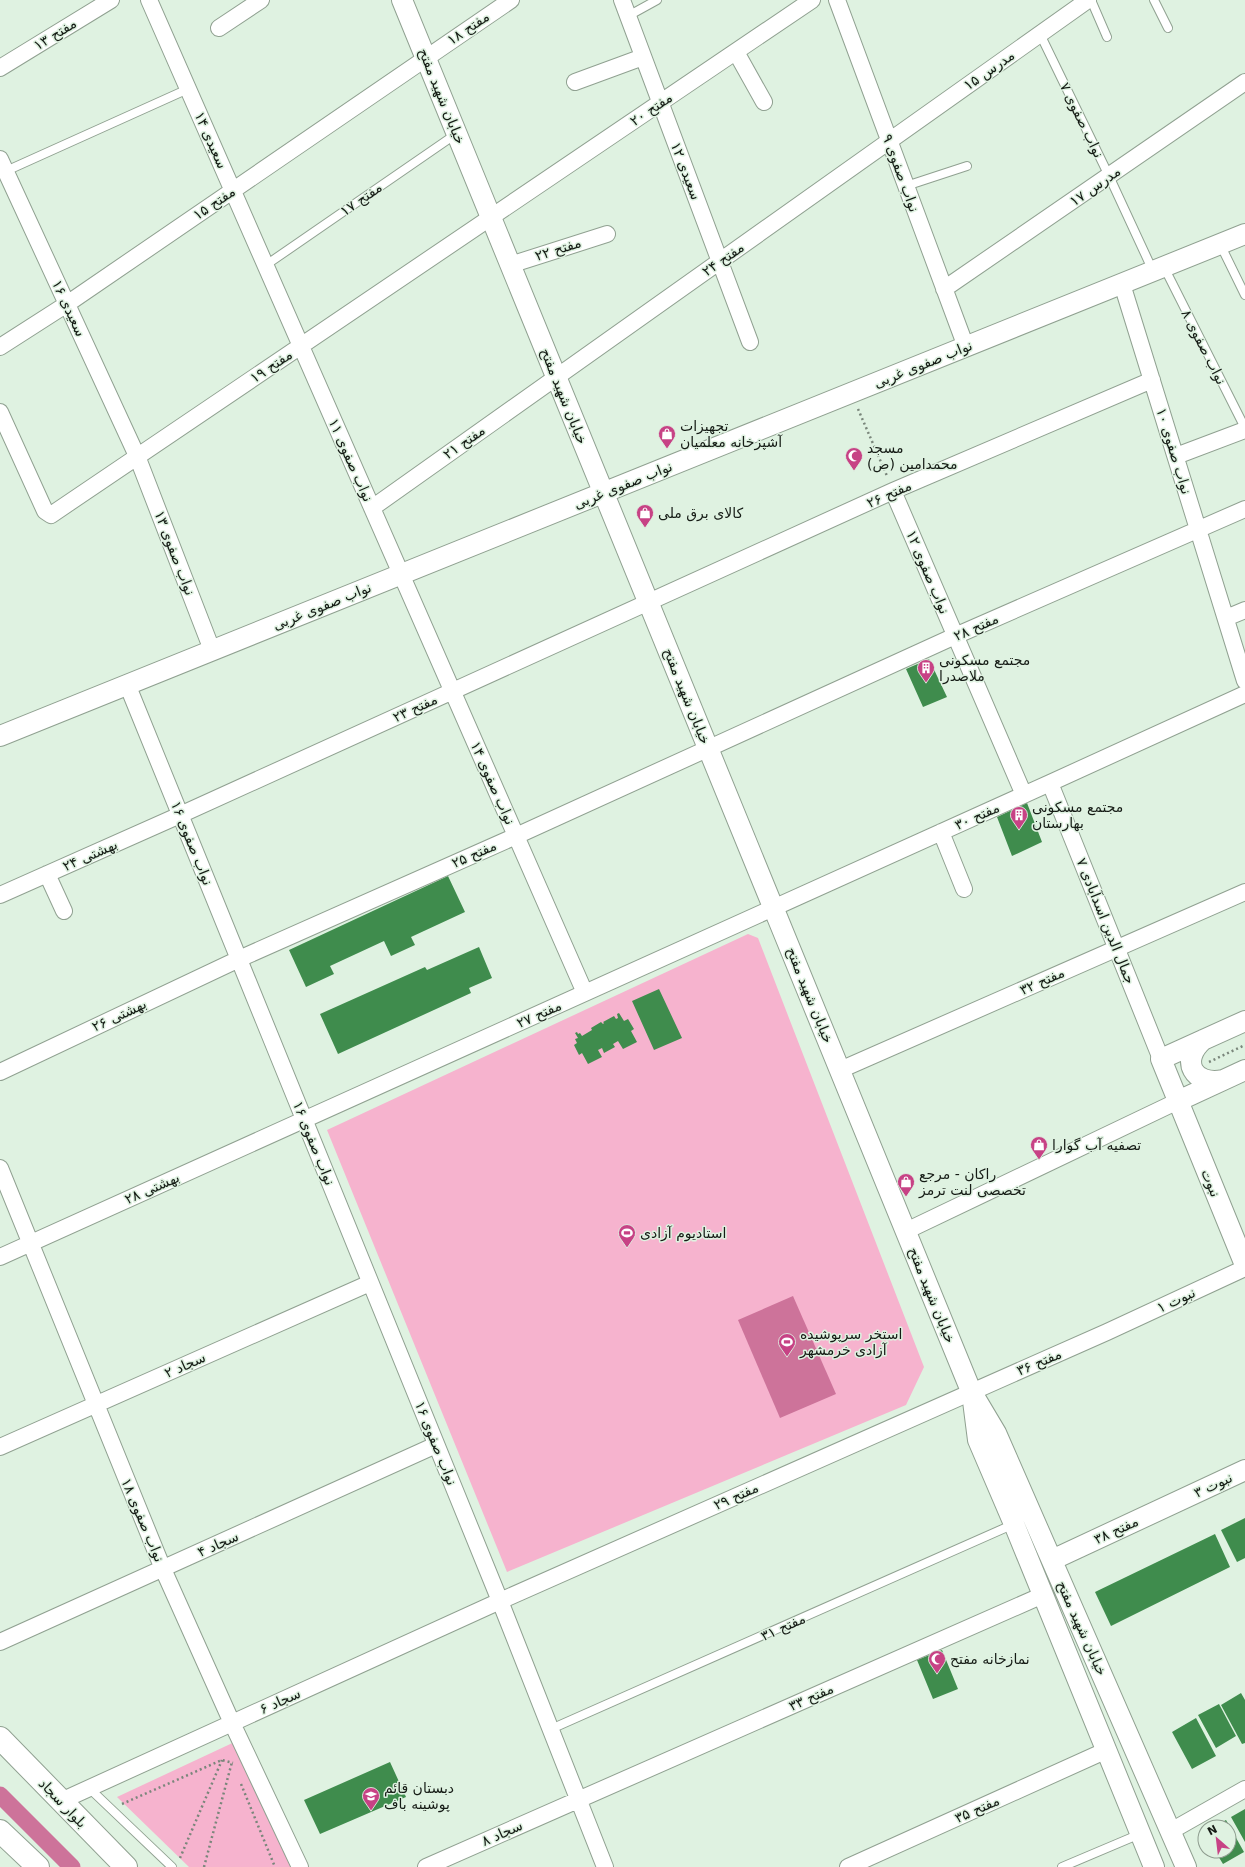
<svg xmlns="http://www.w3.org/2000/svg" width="1245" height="1867" font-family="'DejaVu Sans','Noto Naskh Arabic',sans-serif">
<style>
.green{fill:#f6b3ce}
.water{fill:#cd739a}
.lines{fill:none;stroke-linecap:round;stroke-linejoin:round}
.canal{stroke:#cd739a;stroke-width:17}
.building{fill:#3f8c4d}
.service-casing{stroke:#90a191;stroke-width:10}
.minor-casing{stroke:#90a191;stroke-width:18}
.tertiary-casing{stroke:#90a191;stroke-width:22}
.secondary-casing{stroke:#90a191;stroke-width:24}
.path{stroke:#7a867b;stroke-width:2.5;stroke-dasharray:2 3;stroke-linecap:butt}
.service{stroke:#fff;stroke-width:8}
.minor{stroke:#fff;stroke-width:16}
.tertiary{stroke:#fff;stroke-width:20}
.secondary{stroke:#fff;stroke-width:22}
.labels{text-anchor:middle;stroke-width:3;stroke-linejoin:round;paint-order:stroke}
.street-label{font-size:14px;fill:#151b15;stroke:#dff2e1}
.poi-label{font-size:14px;fill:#151b15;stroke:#dff2e1;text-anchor:start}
</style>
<rect width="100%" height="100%" fill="#dff2e1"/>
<path class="green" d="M 748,934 L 758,938 L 924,1367 L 906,1405 L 507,1572 L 327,1130 Z
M 241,1739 L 297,1867 L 189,1867 L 117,1797 Z"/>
<path class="water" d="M 793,1296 L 836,1394 L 780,1418 L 738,1320 Z"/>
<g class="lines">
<path class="canal" d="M 0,1795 L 72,1867"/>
</g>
<path class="building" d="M 929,659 L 947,697 L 923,707 L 906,669 Z
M 1027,803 L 1042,842 L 1012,856 L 997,817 Z
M 448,876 L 465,912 L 411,937 L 415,945 L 391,956 L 384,941 L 330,966 L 334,974 L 306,987 L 289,950 Z
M 479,947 L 492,978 L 469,988 L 471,993 L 338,1054 L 320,1014 L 425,967 L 427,970 Z
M 659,989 L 682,1038 L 654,1050 L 632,1001 Z
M 619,1013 L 624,1021 L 628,1019 L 634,1029 L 631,1031 L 637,1042 L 623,1049 L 618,1041 L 613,1044 L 615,1047 L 604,1053 L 602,1048 L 598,1050 L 602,1057 L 588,1064 L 582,1053 L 579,1055 L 574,1045 L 577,1043 L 575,1039 L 578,1038 L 575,1033 L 577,1032 L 578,1034 L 580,1033 L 582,1036 L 592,1030 L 591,1028 L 601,1022 L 603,1024 L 604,1023 L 603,1022 L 614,1016 L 616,1019 L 618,1018 L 617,1014 Z
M 1245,1518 L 1245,1558 L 1237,1562 L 1221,1530 Z
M 1215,1534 L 1230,1567 L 1111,1626 L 1095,1592 Z
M 942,1650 L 958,1689 L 933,1699 L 917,1660 Z
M 1241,1693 L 1245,1700 L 1245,1743 L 1242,1744 L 1221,1705 Z
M 1219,1704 L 1236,1736 L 1216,1748 L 1198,1715 Z
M 1196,1718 L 1216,1756 L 1192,1769 L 1172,1732 Z
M 390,1762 L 406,1797 L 320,1834 L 304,1800 Z
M 1245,1809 L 1245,1842 L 1231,1817 Z
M 1226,1820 L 1244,1852 L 1223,1864 L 1215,1851 L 1229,1851 L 1229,1827 L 1213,1827 Z"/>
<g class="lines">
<defs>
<path id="service" d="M 1091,0 L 1107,37
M 1154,0 L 1168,28
M 628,16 L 657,0
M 1040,34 L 1109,176 L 1153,271
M 6,171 L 188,89
M 906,186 L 967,166
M 1220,244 L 1245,295
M 266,265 L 456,134
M 1164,267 L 1245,428
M 551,1729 L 1014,1524
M 89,1788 L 172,1867
M 1062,1867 L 1140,1834"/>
<path id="minor" d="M 149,0 L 585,993
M 622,0 L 750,342
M 837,0 L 966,347
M 219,28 L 261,0
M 736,52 L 764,102
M 0,68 L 111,0
M 575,82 L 643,57
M 0,159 L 137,456 L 212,650
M 510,265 L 607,234
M 1122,284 L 1245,681
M 944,289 L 1245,82
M 0,347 L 67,304 L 511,0
M 0,412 L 45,511 L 51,515 L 812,0
M 1176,456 L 1245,430
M 893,491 L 1024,795
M 372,508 L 1088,0
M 1226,618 L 1245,610
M 127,684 L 500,1601 L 605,1867
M 1050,783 L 1161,1059
M 941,832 L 964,889
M 47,874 L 64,911
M 0,895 L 180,815 L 893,491 L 1152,380
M 840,1070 L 1245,892
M 0,1072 L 239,959 L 516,836 L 955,636 L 1245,509
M 0,1168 L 163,1569 L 232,1723 L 300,1867
M 906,1231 L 1178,1101
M 0,1257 L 1050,783 L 1245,694
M 0,1447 L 370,1283
M 0,1642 L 436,1445
M 61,1801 L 500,1601 L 1107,1332 L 1245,1268
M 1171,1831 L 1245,1789
M 426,1867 L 1043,1595
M 848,1867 L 1107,1750"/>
<path id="tertiary" d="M 402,0 L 971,1391 L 996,1433 L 1186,1867
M 0,736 L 1245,234
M 1245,1021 L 1161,1059 L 1245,1265
M 1203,1040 C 1179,1061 1194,1086 1223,1080
M 1178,1101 L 1245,1070
M 973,1401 L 978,1440 L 1014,1524 L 1154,1867
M 1052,1560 L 1245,1470"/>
<path id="secondary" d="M 0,1738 L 126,1867
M 0,1831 L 38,1867"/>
</defs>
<use href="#service" class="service-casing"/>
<use href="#minor" class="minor-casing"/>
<use href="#tertiary" class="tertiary-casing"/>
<use href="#secondary" class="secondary-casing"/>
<path class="path" d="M 858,409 L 887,476
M 1209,1062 L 1245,1045
M 241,1784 L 275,1867
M 122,1804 L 222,1760 L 233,1763
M 180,1858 L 222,1760
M 204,1867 L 232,1762"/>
<use href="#service" class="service"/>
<use href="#minor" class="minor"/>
<use href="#tertiary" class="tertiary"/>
<use href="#secondary" class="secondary"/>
</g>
<defs>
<symbol id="shop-pin" viewBox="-11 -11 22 30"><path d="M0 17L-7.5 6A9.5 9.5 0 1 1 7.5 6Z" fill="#c74285" stroke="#dff2e1"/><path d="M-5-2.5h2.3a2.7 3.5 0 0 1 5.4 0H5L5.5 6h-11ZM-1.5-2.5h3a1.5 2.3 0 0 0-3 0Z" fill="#fff"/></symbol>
<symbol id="mosque-pin" viewBox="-11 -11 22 30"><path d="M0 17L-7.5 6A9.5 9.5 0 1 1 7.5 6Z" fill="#c74285" stroke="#dff2e1"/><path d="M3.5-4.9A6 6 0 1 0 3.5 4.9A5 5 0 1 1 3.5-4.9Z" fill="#fff"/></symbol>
<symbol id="building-pin" viewBox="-11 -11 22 30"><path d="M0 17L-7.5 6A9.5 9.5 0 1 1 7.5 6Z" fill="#c74285" stroke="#dff2e1"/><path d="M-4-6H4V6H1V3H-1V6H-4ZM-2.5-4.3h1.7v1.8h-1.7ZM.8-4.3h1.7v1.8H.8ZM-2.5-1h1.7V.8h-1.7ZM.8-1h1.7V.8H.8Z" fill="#fff"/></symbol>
<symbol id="stadium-pin" viewBox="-11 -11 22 30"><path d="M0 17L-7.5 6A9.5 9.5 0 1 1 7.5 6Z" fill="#c74285" stroke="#dff2e1"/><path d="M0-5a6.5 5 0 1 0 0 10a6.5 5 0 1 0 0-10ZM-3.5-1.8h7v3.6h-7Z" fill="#fff"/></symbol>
<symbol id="school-pin" viewBox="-11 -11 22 30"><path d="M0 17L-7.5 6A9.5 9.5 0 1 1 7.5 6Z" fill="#c74285" stroke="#dff2e1"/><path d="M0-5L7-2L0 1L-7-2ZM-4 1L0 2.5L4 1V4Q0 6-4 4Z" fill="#fff"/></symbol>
</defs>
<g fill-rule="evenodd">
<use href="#shop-pin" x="657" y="424" width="20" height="27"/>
<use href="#mosque-pin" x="844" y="446" width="20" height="27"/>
<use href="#shop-pin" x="635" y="503" width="20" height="27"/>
<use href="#building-pin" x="916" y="658" width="20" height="27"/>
<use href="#building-pin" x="1009" y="805" width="20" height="27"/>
<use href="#shop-pin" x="1029" y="1135" width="20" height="27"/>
<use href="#shop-pin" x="896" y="1172" width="20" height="27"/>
<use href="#stadium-pin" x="617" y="1223" width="20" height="27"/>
<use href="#stadium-pin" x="777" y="1332" width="20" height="27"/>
<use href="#mosque-pin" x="927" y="1649" width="20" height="27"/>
<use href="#school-pin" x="361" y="1786" width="20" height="27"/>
</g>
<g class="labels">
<g class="street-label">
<text transform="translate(468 28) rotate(-34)" y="5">مفتح ۱۸</text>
<text transform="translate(55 34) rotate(-32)" y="5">مفتح ۱۳</text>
<text transform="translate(989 70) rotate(-35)" y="5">مدرس ۱۵</text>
<text transform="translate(442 96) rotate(68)" y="5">خیابان شهید مفتح</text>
<text transform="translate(651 109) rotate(-34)" y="5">مفتح ۲۰</text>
<text transform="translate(1082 120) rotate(64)" y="5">نواب صفوی ۷</text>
<text transform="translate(211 140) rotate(66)" y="5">سعیدی ۱۴</text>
<text transform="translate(686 171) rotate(69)" y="5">سعیدی ۱۲</text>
<text transform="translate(901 173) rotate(70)" y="5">نواب صفوی ۹</text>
<text transform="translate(1095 186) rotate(-35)" y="5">مدرس ۱۷</text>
<text transform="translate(361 199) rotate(-35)" y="5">مفتح ۱۷</text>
<text transform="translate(214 203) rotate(-34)" y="5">مفتح ۱۵</text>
<text transform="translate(558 249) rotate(-18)" y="5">مفتح ۲۲</text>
<text transform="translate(723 259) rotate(-35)" y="5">مفتح ۲۴</text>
<text transform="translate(69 308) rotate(65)" y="5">سعیدی ۱۶</text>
<text transform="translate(1204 347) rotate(63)" y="5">نواب صفوی ۸</text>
<text transform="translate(923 364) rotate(-22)" y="5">نواب صفوی غربی</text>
<text transform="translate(271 366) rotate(-34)" y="5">مفتح ۱۹</text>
<text transform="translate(564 396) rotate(68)" y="5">خیابان شهید مفتح</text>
<text transform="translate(464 442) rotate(-35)" y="5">مفتح ۲۱</text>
<text transform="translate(1174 451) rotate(73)" y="5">نواب صفوی ۱۰</text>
<text transform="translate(351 460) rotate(66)" y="5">نواب صفوی ۱۱</text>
<text transform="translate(623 485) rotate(-22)" y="5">نواب صفوی غربی</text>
<text transform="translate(889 494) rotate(-24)" y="5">مفتح ۲۶</text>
<text transform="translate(175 553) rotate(69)" y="5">نواب صفوی ۱۳</text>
<text transform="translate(928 572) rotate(67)" y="5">نواب صفوی ۱۲</text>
<text transform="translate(322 606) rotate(-22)" y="5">نواب صفوی غربی</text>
<text transform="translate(976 627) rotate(-24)" y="5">مفتح ۲۸</text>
<text transform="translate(687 696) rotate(68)" y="5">خیابان شهید مفتح</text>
<text transform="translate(415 708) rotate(-25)" y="5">مفتح ۲۳</text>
<text transform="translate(493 783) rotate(66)" y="5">نواب صفوی ۱۴</text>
<text transform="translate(977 816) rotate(-24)" y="5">مفتح ۳۰</text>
<text transform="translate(192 843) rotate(68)" y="5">نواب صفوی ۱۶</text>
<text transform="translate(474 854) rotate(-24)" y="5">مفتح ۲۵</text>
<text transform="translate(90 855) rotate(-24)" y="5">بهشتی ۲۴</text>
<text transform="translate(1106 921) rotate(68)" y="5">جمال الدین اسدآبادی ۷</text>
<text transform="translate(1042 981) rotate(-24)" y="5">مفتح ۳۲</text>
<text transform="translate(810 995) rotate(68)" y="5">خیابان شهید مفتح</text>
<text transform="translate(539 1014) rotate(-24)" y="5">مفتح ۲۷</text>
<text transform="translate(119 1015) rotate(-25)" y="5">بهشتی ۲۶</text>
<text transform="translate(314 1143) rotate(68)" y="5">نواب صفوی ۱۶</text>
<text transform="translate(1211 1183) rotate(68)" y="5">نبوت</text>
<text transform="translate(152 1188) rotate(-24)" y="5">بهشتی ۲۸</text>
<text transform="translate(932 1295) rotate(68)" y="5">خیابان شهید مفتح</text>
<text transform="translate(1176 1300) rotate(-25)" y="5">نبوت ۱</text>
<text transform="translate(1039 1362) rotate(-23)" y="5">مفتح ۳۶</text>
<text transform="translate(185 1365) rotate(-24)" y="5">سجاد ۲</text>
<text transform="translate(436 1443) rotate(68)" y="5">نواب صفوی ۱۶</text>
<text transform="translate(1213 1485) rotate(-25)" y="5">نبوت ۳</text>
<text transform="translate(736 1496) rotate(-24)" y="5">مفتح ۲۹</text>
<text transform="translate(143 1520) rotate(67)" y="5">نواب صفوی ۱۸</text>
<text transform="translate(1116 1530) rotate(-25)" y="5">مفتح ۳۸</text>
<text transform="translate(218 1544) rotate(-24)" y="5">سجاد ۴</text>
<text transform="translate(783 1627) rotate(-24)" y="5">مفتح ۳۱</text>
<text transform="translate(1082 1628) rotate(66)" y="5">خیابان شهید مفتح</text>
<text transform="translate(811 1697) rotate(-24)" y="5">مفتح ۳۳</text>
<text transform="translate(280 1701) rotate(-24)" y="5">سجاد ۶</text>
<text transform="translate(63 1803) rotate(46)" y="5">بلوار سجاد</text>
<text transform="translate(977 1809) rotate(-24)" y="5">مفتح ۳۵</text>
<text transform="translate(502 1833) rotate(-24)" y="5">سجاد ۸</text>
</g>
<g class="poi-label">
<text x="680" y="431">تجهيزات<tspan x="680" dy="16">آشپزخانه معلمیان</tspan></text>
<text x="867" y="453">مسجد<tspan x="867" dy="16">محمدامین (ص)</tspan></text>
<text x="658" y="518">کالای برق ملی</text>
<text x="939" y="665">مجتمع مسکونی<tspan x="939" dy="16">ملاصدرا</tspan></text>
<text x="1032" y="812">مجتمع مسکونی<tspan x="1032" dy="16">بهارستان</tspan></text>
<text x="1052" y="1150">تصفیه آب گوارا</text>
<text x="919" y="1179">راکان - مرجع<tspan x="919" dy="16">تخصصی لنت ترمز</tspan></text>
<text x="640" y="1238">استادیوم آزادی</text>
<text x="800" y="1339">استخر سرپوشیده<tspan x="800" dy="16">آزادی خرمشهر</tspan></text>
<text x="950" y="1664">نمازخانه مفتح</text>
<text x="384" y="1793">دبستان قائم<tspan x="384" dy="16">پوشینه باف</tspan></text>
</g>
</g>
<g transform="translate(1217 1839) rotate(332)"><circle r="19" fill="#dff2e1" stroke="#8e9c8f"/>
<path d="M0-3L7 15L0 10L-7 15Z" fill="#c74285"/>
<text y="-6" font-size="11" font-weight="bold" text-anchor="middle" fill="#151b15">N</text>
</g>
</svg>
